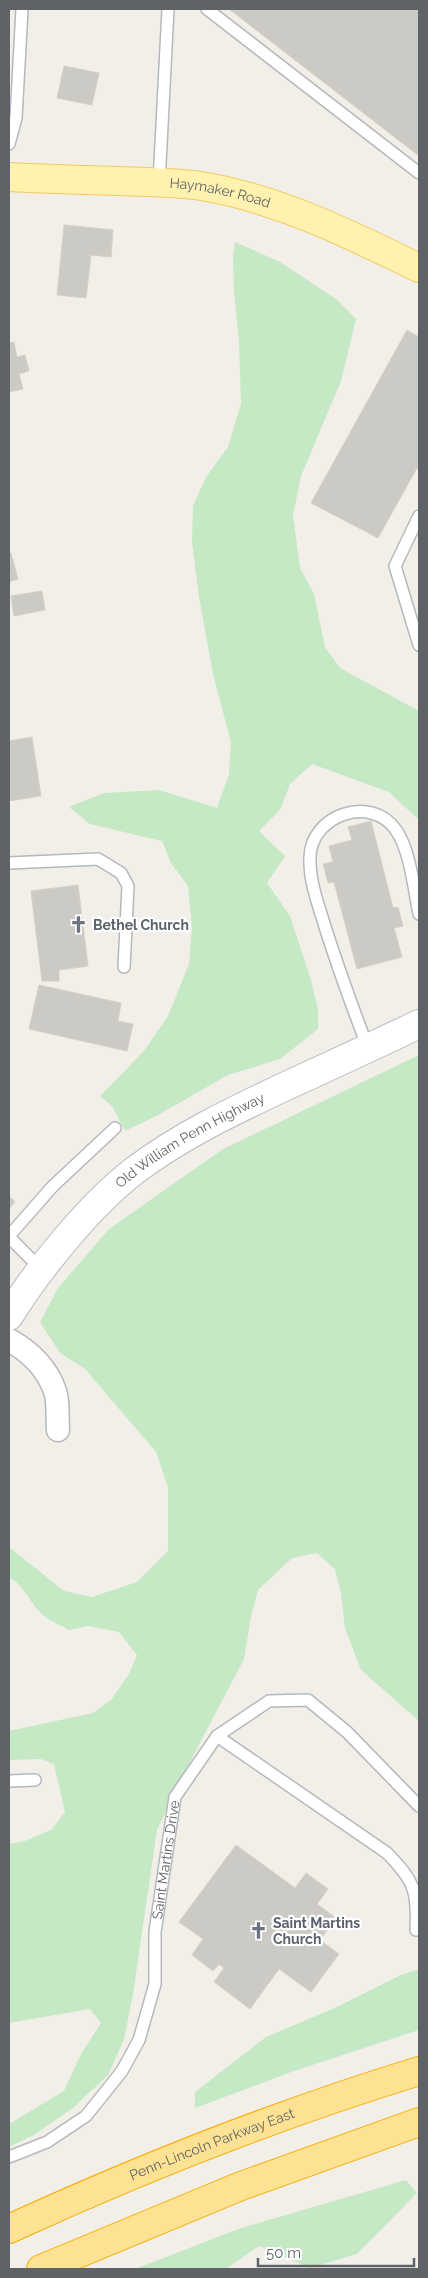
<svg xmlns="http://www.w3.org/2000/svg" width="428" height="2278" font-family="Raleway,sans-serif">
<style>
.green{fill:#c5e8c5}
.building{fill:#cccac5;stroke:#d6d1c6}
.lines{fill:none;stroke-linecap:round;stroke-linejoin:round}
.service-casing{stroke:#b5b8bc;stroke-width:14}
.minor-casing{stroke:#b5b8bc;stroke-width:25}
.secondary-casing{stroke:#b6babf;stroke-width:30}
.primary-casing{stroke:#f2c960;stroke-width:30}
.motorway-casing{stroke:#f9ab00;stroke-width:30}
.service{stroke:#fff;stroke-width:11}
.minor{stroke:#fff;stroke-width:22}
.secondary{stroke:#fff;stroke-width:28}
.primary{stroke:#fff2af;stroke-width:28}
.motorway{stroke:#fde293;stroke-width:28}
.labels{text-anchor:middle;stroke-width:4.5;stroke-linejoin:round;paint-order:stroke}
.street-label{font-size:14px;fill:#5f6368;stroke:#fff}
.worship-label{font-size:14px;font-weight:bold;fill:#5b616d;stroke:#fff;text-anchor:start}
</style>
<rect width="100%" height="100%" fill="#f1efe8"/>
<path class="green" d="M 235,242 L 280,262 L 336,299 L 356,319 L 341,381 L 301,476 L 293,515 L 300,568 L 314,594 L 325,647 L 340,668 L 419,711 L 419,820 L 389,792 L 312,764 L 290,784 L 280,810 L 259,831 L 285,856 L 267,883 L 290,916 L 311,980 L 318,1010 L 318,1029 L 280,1059 L 228,1075 L 158,1115 L 125,1131 L 112,1106 L 100,1096 L 144,1051 L 168,1016 L 189,964 L 192,928 L 188,886 L 171,863 L 162,841 L 90,824 L 69,807 L 104,793 L 159,790 L 217,808 L 229,774 L 231,742 L 213,674 L 199,597 L 192,542 L 193,506 L 206,477 L 228,447 L 241,404 L 239,342 L 234,290 L 233,256 Z
M 419,1055 L 419,1721 L 361,1670 L 345,1628 L 341,1593 L 335,1569 L 317,1553 L 292,1558 L 258,1590 L 251,1616 L 244,1659 L 184,1773 L 157,1830 L 133,1994 L 124,2039 L 108,2075 L 74,2107 L 34,2135 L 9,2147 L 9,2124 L 64,2091 L 81,2054 L 101,2023 L 90,2009 L 9,2023 L 9,1844 L 25,1841 L 51,1830 L 65,1812 L 54,1764 L 41,1759 L 9,1760 L 9,1731 L 93,1713 L 111,1700 L 129,1674 L 137,1655 L 119,1632 L 88,1626 L 69,1630 C 60,1625 48,1620 41,1613 C 29,1602 24,1584 9,1578 L 9,1547 L 64,1591 L 92,1597 L 137,1582 L 168,1551 L 168,1487 L 156,1452 L 85,1369 L 60,1353 L 40,1322 L 58,1288 L 109,1229 L 223,1149 Z
M 419,1969 L 419,2030 L 291,2072 L 195,2108 L 195,2092 L 266,2037 L 337,2007 L 401,1975 Z
M 406,2180 L 417,2193 L 357,2254 L 310,2268 L 259,2246 L 226,2269 L 135,2269 L 241,2228 Z"/>
<path class="building" d="M 229,9 L 419,9 L 419,34 L 417,37 L 419,39 L 419,156 Z
M 64,66 L 99,73 L 92,105 L 57,98 Z
M 64,225 L 113,230 L 111,257 L 91,255 L 86,298 L 57,295 Z
M 407,330 L 419,337 L 419,470 L 417,468 L 378,538 L 311,503 Z
M 14,342 L 17,357 L 25,355 L 29,371 L 19,374 L 23,389 L 9,392 L 9,343 Z
M 11,553 L 18,579 L 9,582 L 9,554 Z
M 42,591 L 45,610 L 14,616 L 11,596 Z
M 32,737 L 41,796 L 9,801 L 9,741 Z
M 371,821 L 393,908 L 398,907 L 403,926 L 394,928 L 402,957 L 357,969 L 334,882 L 328,883 L 323,864 L 333,862 L 329,846 L 352,840 L 348,827 Z
M 78,885 L 88,966 L 59,970 L 59,981 L 42,981 L 31,891 Z
M 39,985 L 121,1003 L 118,1021 L 133,1024 L 127,1051 L 29,1029 Z
M 9,1196 L 15,1202 L 9,1209 Z
M 236,1845 L 295,1888 L 306,1873 L 328,1889 L 317,1904 L 336,1918 L 320,1940 L 339,1954 L 311,1992 L 279,1969 L 250,2009 L 214,1982 L 224,1968 L 219,1964 L 213,1971 L 192,1955 L 203,1939 L 179,1922 Z"/>
<g class="lines">
<defs>
<g id="service">
<path d="M 207,9 L 419,173"/>
<path d="M 9,144 L 16,118 L 22,9"/>
<path d="M 159,183 L 168,9"/>
<path d="M 419,516 L 395,566 L 419,645"/>
<path d="M 9,863 L 98,859 L 121,873 L 128,886 L 124,967"/>
<path d="M 368,1048 C 353,1009 339,970 326,930 C 319,906 309,882 310,857 C 311,815 371,794 396,830 C 410,850 414,889 419,914"/>
<path d="M 9,1236 L 53,1186 L 115,1128"/>
<path d="M 9,1237 L 42,1270"/>
<path d="M 217,1736 L 387,1853 C 414,1881 418,1890 416,1930 L 419,1929"/>
<path d="M 9,1781 L 35,1780"/>
<path id="s1" d="M 9,2157 L 47,2142 L 86,2116 L 122,2071 L 139,2040 L 155,1984 L 155,1932 L 175,1797 L 217,1736 L 269,1701 L 308,1700 L 347,1732 L 419,1806"/>
</g>
<path id="minor" d="M 9,1340 C 29,1351 47,1368 55,1391 C 59,1402 57,1418 58,1430"/>
<g id="secondary">
<path id="s2" d="M 9,1316 C 38,1269 90,1205 134,1171 C 180,1136 233,1111 286,1086 C 330,1066 375,1045 419,1024"/>
</g>
<g id="primary">
<path id="s3" d="M 9,177 C 46,179 82,180 119,181 C 144,182 170,182 195,185 C 275,197 347,233 419,268"/>
</g>
<g id="motorway">
<path id="s4" d="M 9,2229 C 142,2168 279,2114 419,2071"/>
<path d="M 41,2269 L 241,2186 L 419,2122"/>
</g>
</defs>
<use href="#service" class="service-casing"/>
<use href="#minor" class="minor-casing"/>
<use href="#secondary" class="secondary-casing"/>
<use href="#primary" class="primary-casing"/>
<use href="#motorway" class="motorway-casing"/>
<use href="#service" class="service"/>
<use href="#minor" class="minor"/>
<use href="#secondary" class="secondary"/>
<use href="#primary" class="primary"/>
<use href="#motorway" class="motorway"/>
</g>
<defs>
<symbol id="church-bare" viewBox="-9 -9 18 18"><path d="M-1.2-6h2.4v3.5h3.3v2.4h-3.3V6h-2.4V-.1h-3.3v-2.4h3.3Z" fill="#6b7280" stroke="#fff" stroke-width="2.5" paint-order="stroke"/></symbol>
</defs>
<g fill-rule="evenodd">
<use href="#church-bare" x="66" y="912" width="25" height="25"/>
<use href="#church-bare" x="246" y="1918" width="25" height="25"/>
</g>
<g class="labels">
<g class="street-label">
<text dy="5" stroke="none"><textPath href="#s3" startOffset="212">Haymaker Road</textPath></text>
<text dy="5" stroke="none"><textPath href="#s2" startOffset="256">Old William Penn Highway</textPath></text>
<text dy="5" stroke="none"><textPath href="#s1" startOffset="364">Saint Martins Drive</textPath></text>
<text dy="5" stroke="none"><textPath href="#s4" startOffset="220">Penn-Lincoln Parkway East</textPath></text>
</g>
<g class="worship-label">
<text x="93" y="930">Bethel Church</text>
<text x="273" y="1928">Saint Martins<tspan x="273" dy="16">Church</tspan></text>
</g>
</g>
<rect width="428" height="2278" fill="none" stroke="#5f6368" stroke-width="20"/>
<path d="M258 2258v8h156v-8" fill="none" stroke="#5f6368" stroke-width="2.5"/>
<text x="266" y="2258" font-size="15" fill="#5f6368" stroke="#ffffff" stroke-width="4" paint-order="stroke">50 m</text>
</svg>
